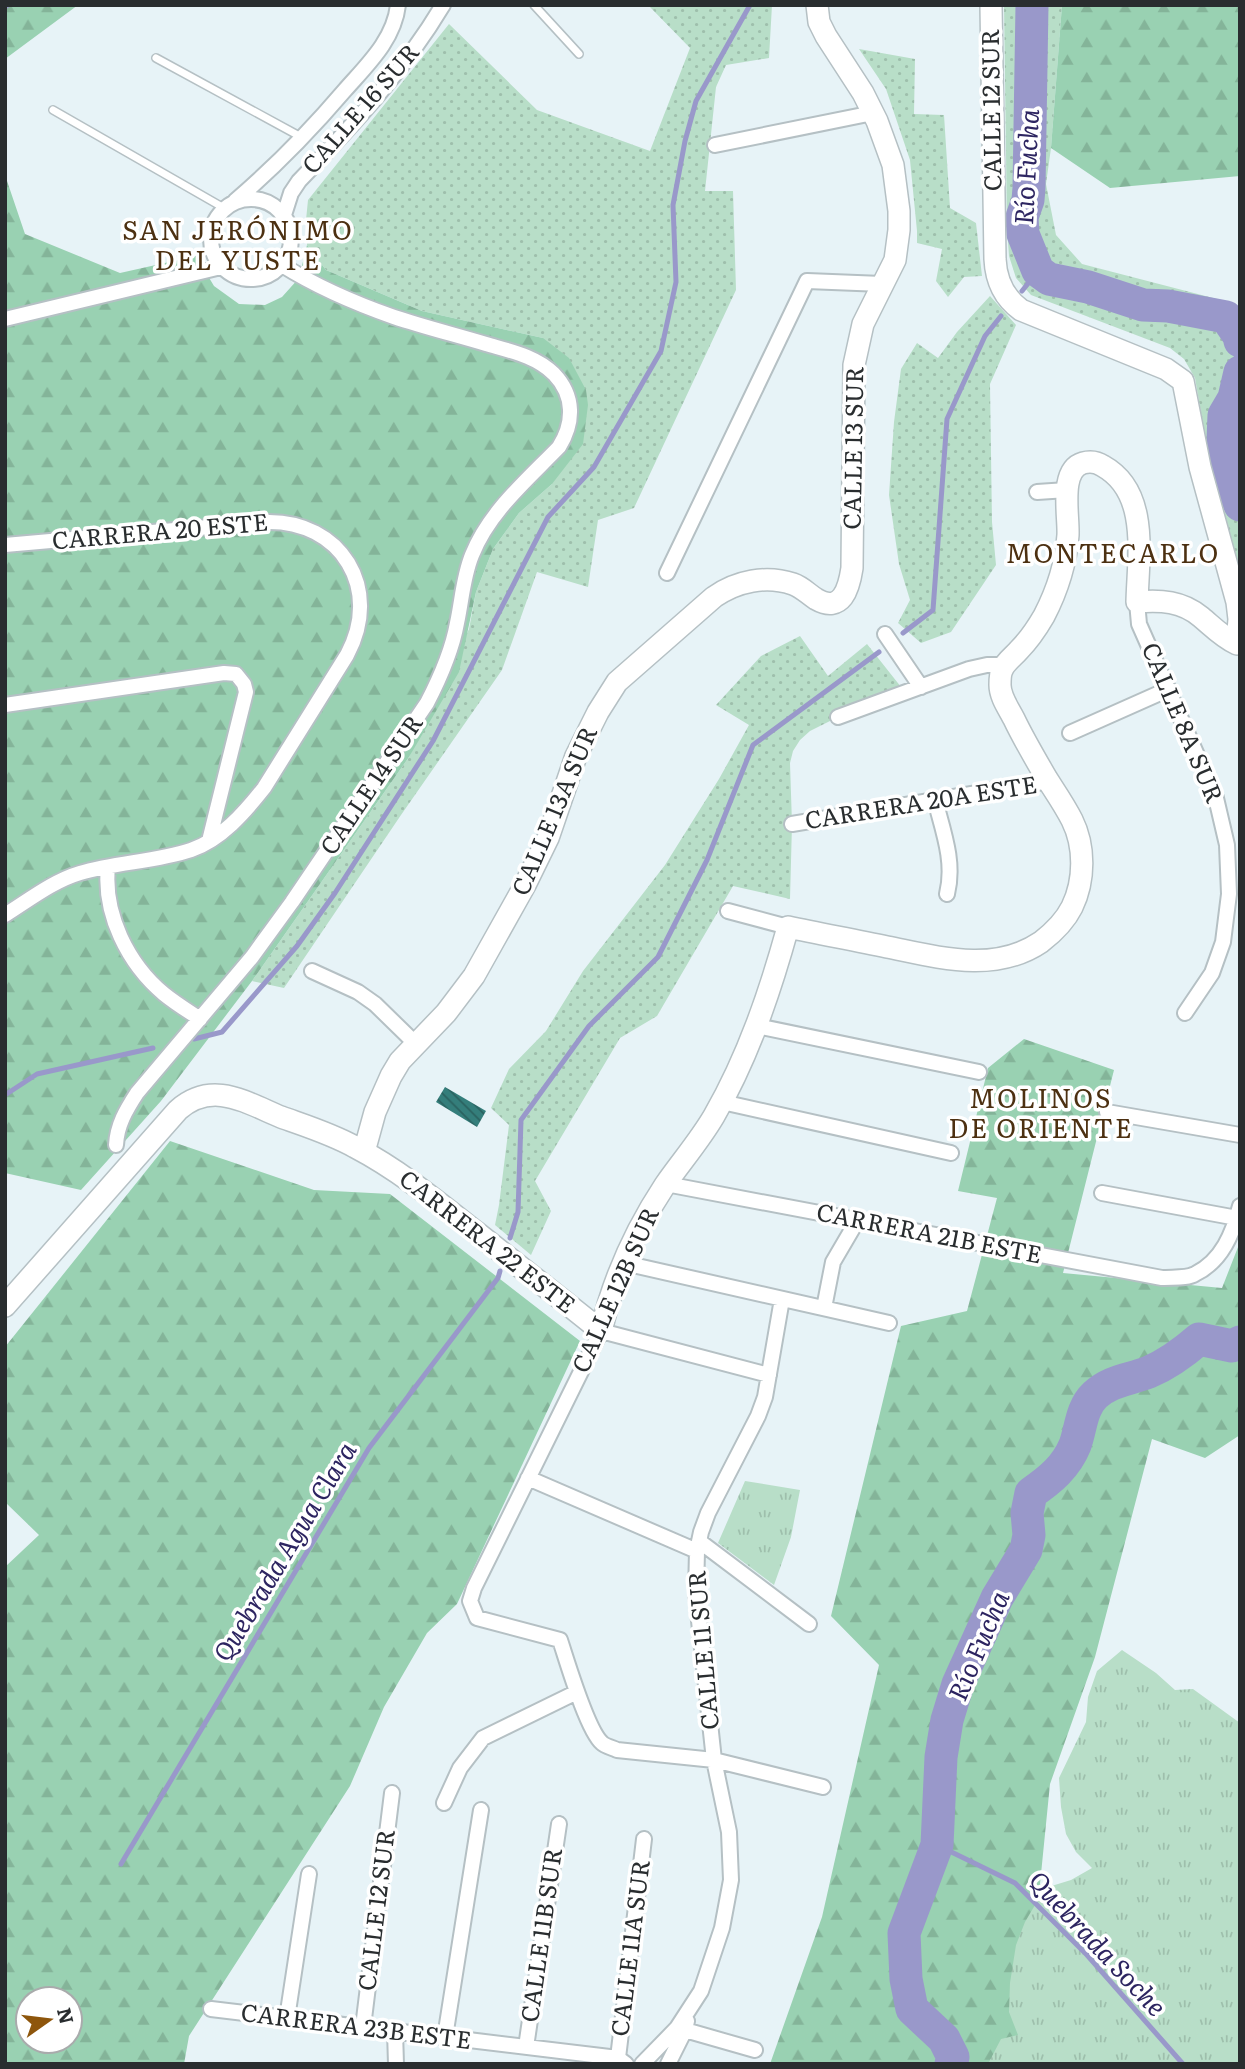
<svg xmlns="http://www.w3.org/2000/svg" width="1245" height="2069" font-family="Literata,serif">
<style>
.grass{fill:url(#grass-dots)}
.forest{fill:url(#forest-firs);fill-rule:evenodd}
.park{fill:url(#park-tufts)}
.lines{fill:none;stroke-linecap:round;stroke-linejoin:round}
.stream{stroke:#9998ca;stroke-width:5}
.river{stroke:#9998ca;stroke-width:33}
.building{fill:url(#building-back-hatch)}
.lane-casing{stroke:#b5c0c4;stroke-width:10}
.street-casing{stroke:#b5c0c4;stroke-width:18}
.secondary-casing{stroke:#b5c0c4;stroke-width:24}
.lane{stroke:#fff;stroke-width:7}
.street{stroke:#fff;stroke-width:14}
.secondary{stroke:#fff;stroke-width:21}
.labels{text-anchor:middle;stroke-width:7;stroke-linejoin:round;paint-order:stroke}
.street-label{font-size:24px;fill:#292d2f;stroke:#fff}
.water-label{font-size:26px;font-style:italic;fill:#2d2561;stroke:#fff}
.neighbourhood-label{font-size:26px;letter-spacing:2px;fill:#4c3011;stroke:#fff}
</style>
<defs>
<pattern id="grass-dots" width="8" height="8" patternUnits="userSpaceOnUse" patternTransform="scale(1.75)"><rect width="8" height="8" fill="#b8dec8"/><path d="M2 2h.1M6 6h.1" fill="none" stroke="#9ebfac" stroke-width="1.8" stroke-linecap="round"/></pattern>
<pattern id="forest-firs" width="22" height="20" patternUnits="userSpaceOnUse" patternTransform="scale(1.75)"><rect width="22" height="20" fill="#99d1b2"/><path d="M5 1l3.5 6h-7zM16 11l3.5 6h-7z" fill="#84b499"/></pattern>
<pattern id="park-tufts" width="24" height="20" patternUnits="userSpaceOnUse" patternTransform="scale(1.75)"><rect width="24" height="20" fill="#b8dec8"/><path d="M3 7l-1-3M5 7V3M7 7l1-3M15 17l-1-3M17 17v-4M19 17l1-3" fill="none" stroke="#9ebfac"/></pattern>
<pattern id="building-back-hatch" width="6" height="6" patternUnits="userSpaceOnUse" patternTransform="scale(1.75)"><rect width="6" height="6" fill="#347e7b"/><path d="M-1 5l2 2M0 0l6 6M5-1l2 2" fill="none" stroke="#2a6260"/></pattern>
</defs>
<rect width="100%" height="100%" fill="#e7f3f7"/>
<path class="grass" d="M 651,5 L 772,5 L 769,58 L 726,65 L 716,87 L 705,191 L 733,191 L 736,290 L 634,508 L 598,520 L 588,587 L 537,572 L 502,670 L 401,815 L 284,988 L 252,981 L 409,757 L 469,629 L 476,592 L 493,549 L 519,513 L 552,484 L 543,338 L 422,311 L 326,270 L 307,245 L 306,220 L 308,200 L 449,24 L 537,110 L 650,151 L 690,48 L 649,6 Z
M 1004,5 L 1062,5 L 1051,148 L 1046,184 L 1056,235 L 1082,264 L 1217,299 L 1240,322 L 1240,581 L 1211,472 L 1195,378 L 1184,359 L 1170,348 L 1031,295 L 1016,278 L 1009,256 L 1007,228 Z
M 859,49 L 915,59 L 914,114 L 944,115 L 950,208 L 976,223 L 982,276 L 964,277 L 948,297 L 936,281 L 942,249 L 917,243 L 917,231 L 910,160 L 886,89 Z
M 990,296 L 1016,325 L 990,384 L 992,522 L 996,565 L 951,632 L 921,643 L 898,623 L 910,600 L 899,564 L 889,495 L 894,422 L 901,369 L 917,343 L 938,358 L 957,332 Z
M 800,636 L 828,676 L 867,644 L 905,692 L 838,717 L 810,731 L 800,740 L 793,751 L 790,763 L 792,824 L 790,899 L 733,886 L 657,1016 L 620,1038 L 535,1181 L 551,1211 L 531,1255 L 495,1225 L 499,1205 L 509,1125 L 491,1108 L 509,1069 L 546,1031 L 583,971 L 665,865 L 719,779 L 749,725 L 716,705 L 761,656 Z"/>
<path class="forest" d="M 5,5 L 78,5 L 5,59 Z
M 1062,5 L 1240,5 L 1240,176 L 1110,188 L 1051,148 Z
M 5,175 L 25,234 L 120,273 L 196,256 L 214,286 L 239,304 L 265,305 L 282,297 L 299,278 L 307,245 L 326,270 L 422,311 L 543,338 L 569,358 L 586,390 L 588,405 L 583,444 L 552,484 L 519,513 L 493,549 L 476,592 L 459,672 L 409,757 L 252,981 L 161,1101 L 81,1190 L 5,1173 Z
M 1024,1039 L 1114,1070 L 1063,1273 L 1222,1288 L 1240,1242 L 1240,1435 L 1205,1458 L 1152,1439 L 1095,1657 L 1050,1784 L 1040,1884 L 1224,2040 L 1240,2064 L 770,2064 L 822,1917 L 879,1665 L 831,1616 L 901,1326 L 967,1311 L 997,1198 L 958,1191 L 988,1068 Z
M 170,1141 L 314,1190 L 390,1194 L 580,1341 L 457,1604 L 427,1633 L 384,1707 L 350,1786 L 189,2036 L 184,2064 L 5,2064 L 5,1567 L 39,1535 L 5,1502 L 5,1347 ZM 28,1999 L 70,1999 L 70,2041 L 28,2041 Z"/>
<path class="park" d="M 745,1481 L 800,1490 L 791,1537 L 774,1585 L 718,1543 Z
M 1122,1650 L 1156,1673 L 1175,1690 L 1193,1689 L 1240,1723 L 1240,2064 L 988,2064 L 1001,2039 L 1018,2035 L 1009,2012 L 1010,1983 L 1016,1945 L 1025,1922 L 1045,1888 L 1071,1880 L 1092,1868 L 1076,1852 L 1066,1834 L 1061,1807 L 1059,1778 L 1086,1722 L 1088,1697 L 1097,1671 Z"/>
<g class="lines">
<path class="stream" d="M 5,7 L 8,5
M 1022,291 L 1038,271
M 903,633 L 933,610 L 947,419 L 985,336 L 1001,316
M 194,1039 L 222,1032 L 297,946 L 335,893 L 433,741 L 548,517 L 594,467 L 661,351 L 676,282 L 673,205 L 685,141 L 696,101 L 750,5
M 5,1095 L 37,1074 L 153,1048
M 510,1238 L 518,1212 L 521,1120 L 589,1026 L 658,957 L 707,860 L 753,745 L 879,652
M 937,1845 L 1015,1883 L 1087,1955 L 1183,2064
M 121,1864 L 369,1448 L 498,1278 L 500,1271"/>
<path class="river" d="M 1032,5 L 1029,188 L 1028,200 L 1022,217 L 1023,234 L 1038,271 L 1049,279 L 1088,287 L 1143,305 L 1168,306 L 1226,317 L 1239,336 L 1240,341
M 1240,372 L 1234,398 L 1224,415 L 1223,440 L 1226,472 L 1240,505
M 951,2064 L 953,2057 L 944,2039 L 912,2009 L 906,1979 L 904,1933 L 937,1845 L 941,1757 L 947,1720 L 958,1684 L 997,1598 L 1026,1550 L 1029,1535 L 1027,1513 L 1031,1493 C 1050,1480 1066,1467 1075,1445 C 1081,1429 1081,1408 1095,1395 C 1111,1380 1129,1380 1149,1372 C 1168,1364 1184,1352 1199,1339 L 1232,1346 L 1240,1342"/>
</g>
<path class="building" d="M 445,1087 L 486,1111 L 477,1127 L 436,1102 Z"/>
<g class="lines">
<defs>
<path id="lane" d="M 534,5 L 579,54
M 156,58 L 303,138
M 53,110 L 224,208"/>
<path id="street" d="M 715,145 L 873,113
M211 239a40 40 0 1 1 80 0a40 40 0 1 1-80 0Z
M 235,201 C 276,166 310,131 345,90 C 367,65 394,40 398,5
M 284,215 L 291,193 L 299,181 C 352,126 403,72 443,5
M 5,319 L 221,267
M 1037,492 L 1067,490
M 5,545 L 266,522 C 341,520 383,589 347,655 L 264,788 C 245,812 221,840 191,850 C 155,862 116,862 80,873 C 53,881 29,900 5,915
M 667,573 L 807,281 L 882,284
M 1137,602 L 1139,624 L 1216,798 L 1227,845 L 1229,894 L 1223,942 L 1212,973 L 1185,1013
M 885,634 L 921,687
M 5,705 L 224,673 L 236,674 L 244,684 L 246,692 L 209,841
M 838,717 L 969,669 L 987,665 L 1005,665
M 1070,733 L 1169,689
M 935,800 C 943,831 955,862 947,894
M 792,824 L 1049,781
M 108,867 C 103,914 128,964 164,994 C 175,1003 188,1011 200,1019
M 728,911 L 788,927
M 312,971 L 358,992 L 375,1004 L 416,1044
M 757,1026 L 979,1072
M 722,1102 L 951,1153
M 1107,1112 L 1240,1135
M 116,1145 C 117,1125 126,1110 137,1093 L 252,957 L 292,902 L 427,703 C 440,678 452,651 457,623 C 462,600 463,577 472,555 C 489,512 527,480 559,447 C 574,423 575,396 554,374 C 536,356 510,351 486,344 C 456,335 424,327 394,317 C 354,303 317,287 282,265
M 666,1184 L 1162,1278 C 1172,1277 1187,1279 1195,1274 C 1222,1261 1233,1233 1240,1206
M 1102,1193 L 1237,1218
M 624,1263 L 889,1323
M 824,1308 L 833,1262 L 857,1221
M 769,1375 L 601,1331 L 474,1588 L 470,1601 L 477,1618 L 560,1640 C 567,1661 587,1730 602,1743 C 605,1746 613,1748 617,1750 L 714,1760 L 823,1787
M 528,1478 L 697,1551
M 699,1541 L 809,1624
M 444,1803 L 460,1768 L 483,1738 L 577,1692
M 211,2009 L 618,2058 L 626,2064
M 287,2018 L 309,1874
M 363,2027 L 392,1793
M 685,2030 L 755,2050
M 395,2031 L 396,2064
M 445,2037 L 481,1810
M 526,2047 L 559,1824
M 618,2058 L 644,1839
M 642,2064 L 677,2028 L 701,1991 L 722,1928 L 731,1880 L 729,1832 L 714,1760 L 696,1593 L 697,1551 L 701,1532 L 708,1513 L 758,1416 L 765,1397 L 782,1299
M 668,2064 L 685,2030 L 687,2021"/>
<path id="secondary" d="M 364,1152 L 375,1112 L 391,1076 L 400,1061 L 446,1013 L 474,976 L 525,885 L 548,838 L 576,756 L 598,712 L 617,682 L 714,597 C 737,581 766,575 793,584 C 802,587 808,594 816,599 C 842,614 849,588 852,568 L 854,365 L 863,324 L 895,260 L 899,230 L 899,211 L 893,165 L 877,121 L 863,93 L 826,36 L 819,22 L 817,5
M 5,1306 L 178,1110 C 212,1080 245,1102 281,1117 C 306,1126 332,1134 355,1147 C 399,1170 438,1202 476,1232 C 518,1265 560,1298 601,1331 C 613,1280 636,1229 665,1185 C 681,1162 700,1140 714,1116 C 748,1057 770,992 788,927 C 821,934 854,940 887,947 C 937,957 994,974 1041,942 C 1054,932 1065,921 1072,907 C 1085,880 1085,846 1072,820 C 1065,806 1056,793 1047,779 C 1036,760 1024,740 1014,719 C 1009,709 1000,697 1000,685 C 1000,680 1000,674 1002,670 C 1005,662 1014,656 1019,650 C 1029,640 1037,628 1044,616 C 1057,591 1066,563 1068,535 C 1069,515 1059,470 1083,463 C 1090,461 1097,462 1103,466 C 1150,492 1138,557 1137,602 C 1161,600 1182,601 1201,617 C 1213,627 1222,637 1237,644 L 1239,619 L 1237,602 L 1200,467 L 1183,381 L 1166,369 L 1021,310 C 1003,297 996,280 995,259 L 991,5"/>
</defs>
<use href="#lane" class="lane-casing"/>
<use href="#street" class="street-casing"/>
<use href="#secondary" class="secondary-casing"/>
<use href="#lane" class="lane"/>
<use href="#street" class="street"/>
<use href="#secondary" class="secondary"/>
</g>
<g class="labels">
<g class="street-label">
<text transform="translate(361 109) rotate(-49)" y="8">CALLE 16 SUR</text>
<text transform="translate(992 110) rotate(-91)" y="8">CALLE 12 SUR</text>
<text transform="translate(854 448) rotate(-89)" y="8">CALLE 13 SUR</text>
<text transform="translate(160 532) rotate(-5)" y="8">CARRERA 20 ESTE</text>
<text transform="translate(1182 723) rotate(67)" y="8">CALLE 8A SUR</text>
<text transform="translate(372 785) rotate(-56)" y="8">CALLE 14 SUR</text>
<text transform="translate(921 803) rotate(-9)" y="8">CARRERA 20A ESTE</text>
<text transform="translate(555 811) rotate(-67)" y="8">CALLE 13A SUR</text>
<text transform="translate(929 1234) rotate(11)" y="8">CARRERA 21B ESTE</text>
<text transform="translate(487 1242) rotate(38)" y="8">CARRERA 22 ESTE</text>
<text transform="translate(616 1290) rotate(-66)" y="8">CALLE 12B SUR</text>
<text transform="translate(704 1650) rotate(-95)" y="8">CALLE 11 SUR</text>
<text transform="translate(377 1910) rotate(-83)" y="8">CALLE 12 SUR</text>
<text transform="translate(542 1935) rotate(-82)" y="8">CALLE 11B SUR</text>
<text transform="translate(631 1948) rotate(-83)" y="8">CALLE 11A SUR</text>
<text transform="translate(356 2027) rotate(7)" y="8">CARRERA 23B ESTE</text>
</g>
<g class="water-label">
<text transform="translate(1027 167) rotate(-87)" y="9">Río Fucha</text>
<text transform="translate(285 1552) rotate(-59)" y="9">Quebrada Agua Clara</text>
<text transform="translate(979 1646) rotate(-67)" y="9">Río Fucha</text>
<text transform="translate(1097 1944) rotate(47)" y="9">Quebrada Soche</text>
</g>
<g class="neighbourhood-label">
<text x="238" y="240">SAN JERÓNIMO<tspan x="238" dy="30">DEL YUSTE</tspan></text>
<text x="1113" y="563">MONTECARLO</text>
<text x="1041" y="1108">MOLINOS<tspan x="1041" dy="30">DE ORIENTE</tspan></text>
</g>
</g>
<rect width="1245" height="2069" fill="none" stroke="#292d2f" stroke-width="14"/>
<g transform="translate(49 2020) rotate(76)"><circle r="33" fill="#ffffff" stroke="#a9abac" stroke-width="2"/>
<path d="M0-5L12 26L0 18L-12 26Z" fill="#8e560c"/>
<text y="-10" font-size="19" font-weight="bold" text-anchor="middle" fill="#292d2f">N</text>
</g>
</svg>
